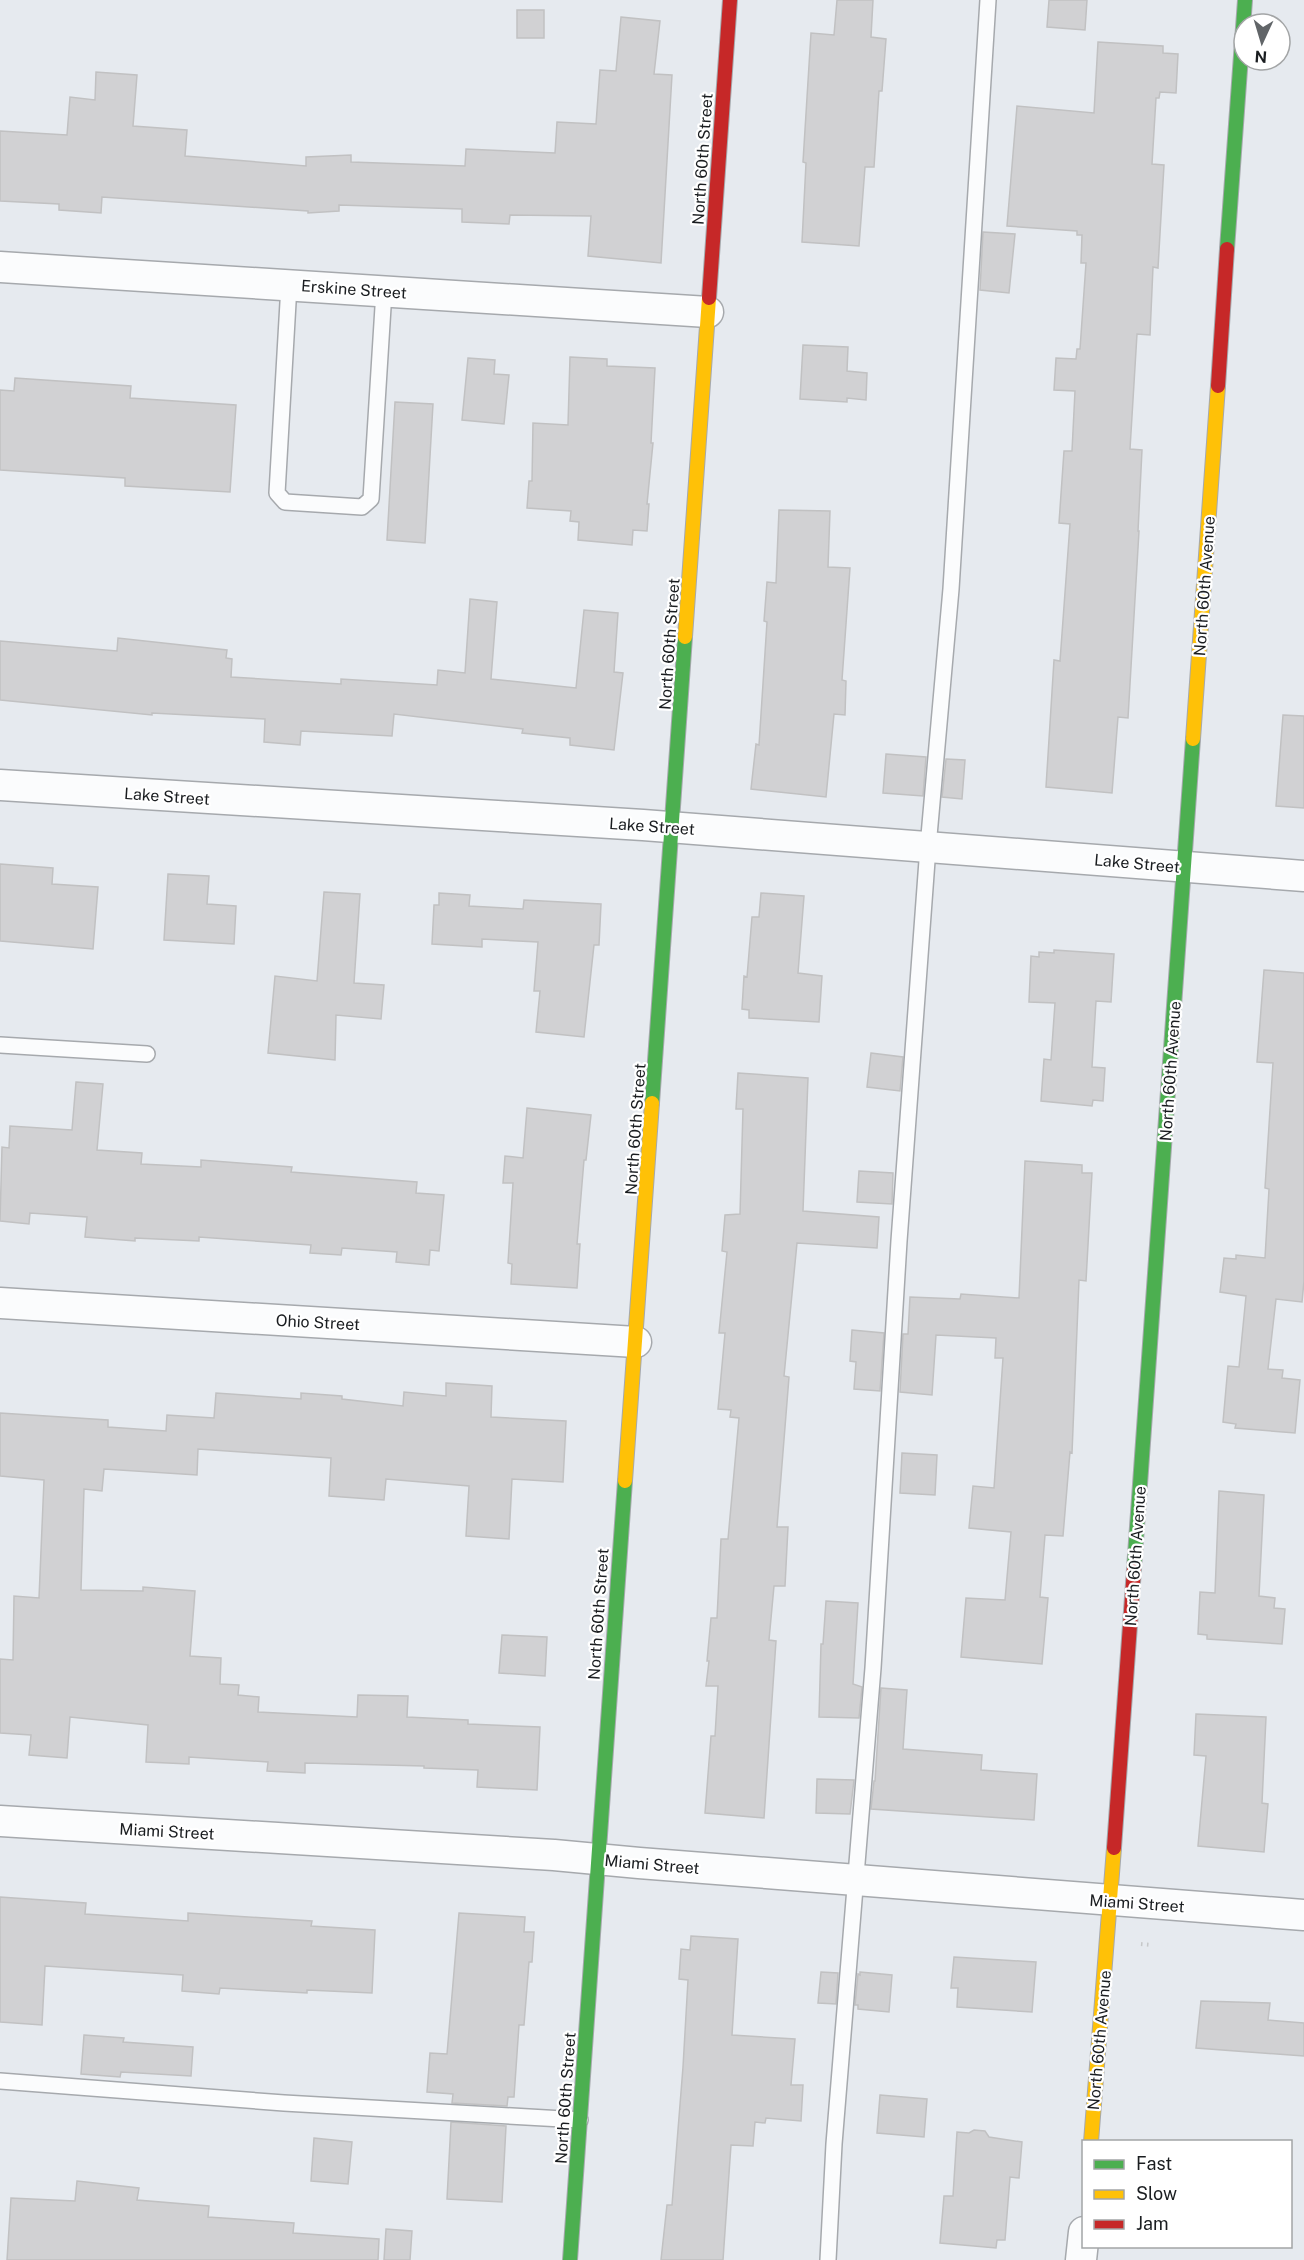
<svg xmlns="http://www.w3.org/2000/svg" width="1304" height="2260" font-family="'Public Sans',sans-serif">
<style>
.building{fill:#d1d1d3;stroke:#c1c1c2;stroke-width:1.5}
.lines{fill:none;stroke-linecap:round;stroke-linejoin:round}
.lane-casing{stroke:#a6a9ad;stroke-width:18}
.street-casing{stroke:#a6a9ad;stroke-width:33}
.fast-casing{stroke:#a6a9ad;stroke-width:16}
.slow-casing{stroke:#a6a9ad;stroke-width:16}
.jam-casing{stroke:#a6a9ad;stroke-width:16}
.path{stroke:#c6c8c9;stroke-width:4;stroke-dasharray:1.5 4.5;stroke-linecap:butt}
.lane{stroke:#fbfcfd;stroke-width:15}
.street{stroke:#fbfcfd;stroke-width:30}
.fast{stroke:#4caf50;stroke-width:14}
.slow{stroke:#ffc107;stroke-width:14}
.jam{stroke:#c62828;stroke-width:14}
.labels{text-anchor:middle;stroke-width:4.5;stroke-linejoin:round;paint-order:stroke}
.street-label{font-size:16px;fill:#1a1d20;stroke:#fff}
</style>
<rect width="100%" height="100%" fill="#e6eaef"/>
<path class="building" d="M 837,0 L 873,0 L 871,37 L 886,39 L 882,91 L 879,91 L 874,167 L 865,167 L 859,246 L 802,242 L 806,163 L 803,162 L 811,33 L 834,35 Z
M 1049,0 L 1087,0 L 1085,30 L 1047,27 Z
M 517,10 L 544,10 L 544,38 L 517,38 Z
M 621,17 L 660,21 L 654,74 L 672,75 L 661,263 L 588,256 L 591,216 L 510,215 L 509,224 L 462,222 L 462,209 L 339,205 L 339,211 L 308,213 L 308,211 L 102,197 L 101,213 L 59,210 L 59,204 L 0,201 L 0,131 L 67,135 L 70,97 L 95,100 L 96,72 L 137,75 L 133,126 L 187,130 L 185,156 L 306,166 L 306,157 L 351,155 L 351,162 L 465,166 L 466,149 L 555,153 L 557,122 L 596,124 L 600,70 L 616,71 Z
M 1098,42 L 1163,46 L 1163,53 L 1178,54 L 1176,93 L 1160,92 L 1159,98 L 1156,98 L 1152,164 L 1164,165 L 1158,268 L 1153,267 L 1150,335 L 1137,334 L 1130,449 L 1142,450 L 1138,531 L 1139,531 L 1128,718 L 1118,717 L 1112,793 L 1046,787 L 1054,660 L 1060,661 L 1070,524 L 1059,523 L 1064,451 L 1072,451 L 1075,391 L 1054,390 L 1056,358 L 1076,359 L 1077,349 L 1080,349 L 1086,263 L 1081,263 L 1082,235 L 1077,235 L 1077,231 L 1007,226 L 1017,106 L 1094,113 Z
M 983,232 L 1015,234 L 1009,293 L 980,290 Z
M 803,345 L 848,347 L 847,371 L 867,373 L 866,400 L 847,398 L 847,402 L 800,399 Z
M 570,357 L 607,359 L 607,366 L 655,368 L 651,443 L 653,443 L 647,504 L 649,504 L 647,531 L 633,530 L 632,545 L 578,540 L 579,522 L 570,521 L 571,511 L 527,508 L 529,481 L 532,481 L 533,423 L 568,425 Z
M 468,358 L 495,360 L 494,374 L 509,375 L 504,424 L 462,420 Z
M 15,378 L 131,386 L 130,398 L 236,405 L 230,492 L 125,486 L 125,478 L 0,470 L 0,390 L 14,391 Z
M 395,402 L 433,404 L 425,543 L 387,540 Z
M 779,510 L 830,511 L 828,567 L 850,568 L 842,680 L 846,681 L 845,715 L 834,714 L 826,797 L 751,789 L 756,744 L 759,745 L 767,622 L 764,621 L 767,582 L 776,583 Z
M 470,599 L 497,602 L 491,679 L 576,688 L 584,610 L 618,613 L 614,672 L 623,673 L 614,750 L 570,745 L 570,738 L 522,733 L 523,729 L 394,714 L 392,736 L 301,731 L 300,745 L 264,742 L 265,719 L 152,713 L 152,715 L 0,700 L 0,641 L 117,651 L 118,638 L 227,650 L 226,658 L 232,659 L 231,677 L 341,684 L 341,679 L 437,685 L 438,670 L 465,673 Z
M 1283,715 L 1304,716 L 1304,808 L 1276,806 Z
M 886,754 L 926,757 L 923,796 L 883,793 Z
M 946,759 L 965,760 L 962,799 L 942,797 Z
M 0,864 L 53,868 L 52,884 L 98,887 L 93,949 L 0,941 Z
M 168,874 L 209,876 L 207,904 L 236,906 L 234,944 L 164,940 Z
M 324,892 L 360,894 L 354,983 L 384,985 L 381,1019 L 336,1015 L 335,1060 L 268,1053 L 275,976 L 317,981 Z
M 439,893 L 470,895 L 469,906 L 523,909 L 524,900 L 601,904 L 599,945 L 594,945 L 584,1037 L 536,1032 L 540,991 L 534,991 L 538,942 L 482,939 L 482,947 L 432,944 L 434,905 L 439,905 Z
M 761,893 L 804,896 L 798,973 L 822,976 L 819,1022 L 749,1018 L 749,1010 L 742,1009 L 744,976 L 747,977 L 752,917 L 759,917 Z
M 1054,950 L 1114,954 L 1111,1002 L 1096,1001 L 1092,1067 L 1105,1068 L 1103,1101 L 1093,1100 L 1092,1106 L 1041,1101 L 1044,1059 L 1051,1060 L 1055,1003 L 1029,1002 L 1031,956 L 1039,957 L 1039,952 L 1054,953 Z
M 1264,970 L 1304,973 L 1304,1281 L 1302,1302 L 1276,1299 L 1268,1369 L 1283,1370 L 1282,1378 L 1300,1380 L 1295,1433 L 1235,1428 L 1236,1424 L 1223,1422 L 1228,1366 L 1239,1367 L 1246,1296 L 1220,1292 L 1224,1258 L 1236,1259 L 1236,1255 L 1265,1258 L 1269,1189 L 1265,1188 L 1273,1063 L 1257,1062 Z
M 871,1053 L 903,1057 L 900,1091 L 867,1087 Z
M 738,1073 L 808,1078 L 803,1211 L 879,1217 L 877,1248 L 797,1243 L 784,1376 L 789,1377 L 777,1527 L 788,1527 L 785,1586 L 774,1586 L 769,1640 L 776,1641 L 764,1818 L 705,1813 L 711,1736 L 715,1736 L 718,1686 L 706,1686 L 709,1661 L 707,1661 L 711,1618 L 717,1618 L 721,1539 L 728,1539 L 739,1418 L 730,1417 L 731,1410 L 718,1409 L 725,1333 L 719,1333 L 727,1252 L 722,1251 L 725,1215 L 740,1214 L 743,1109 L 736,1109 Z
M 76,1082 L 103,1084 L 97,1150 L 142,1153 L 141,1164 L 201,1167 L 201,1160 L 292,1167 L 291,1172 L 417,1182 L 416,1193 L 444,1195 L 439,1251 L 430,1250 L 429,1265 L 396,1262 L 397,1252 L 342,1248 L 341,1255 L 310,1253 L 311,1245 L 199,1237 L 199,1241 L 135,1238 L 135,1241 L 85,1237 L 87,1217 L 30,1213 L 29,1224 L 0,1221 L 2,1147 L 9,1148 L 10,1126 L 72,1130 Z
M 527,1108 L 591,1115 L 586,1160 L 584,1160 L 577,1244 L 580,1244 L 577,1288 L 511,1284 L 512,1264 L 508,1263 L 513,1183 L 503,1183 L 505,1156 L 523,1158 Z
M 1025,1161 L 1082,1165 L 1082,1173 L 1092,1173 L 1086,1281 L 1079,1280 L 1072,1453 L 1070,1452 L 1063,1536 L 1045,1535 L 1040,1597 L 1048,1598 L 1042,1664 L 961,1657 L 966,1598 L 1005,1600 L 1011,1532 L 969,1528 L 973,1486 L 994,1488 L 1003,1358 L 995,1358 L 996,1338 L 936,1335 L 932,1395 L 900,1392 L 903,1334 L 908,1334 L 910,1297 L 960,1299 L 961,1294 L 1019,1298 Z
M 859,1171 L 893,1173 L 892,1204 L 857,1202 Z
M 852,1330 L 884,1333 L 880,1391 L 854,1389 L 856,1362 L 850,1361 Z
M 446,1383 L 492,1386 L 491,1417 L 566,1421 L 563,1482 L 512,1479 L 509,1539 L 466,1536 L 469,1486 L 386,1479 L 384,1500 L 329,1496 L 331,1458 L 198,1449 L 197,1475 L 104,1469 L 102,1491 L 84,1489 L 81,1590 L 143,1591 L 143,1587 L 195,1591 L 190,1656 L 221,1658 L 220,1684 L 239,1685 L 238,1695 L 259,1697 L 258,1712 L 357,1717 L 358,1695 L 408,1696 L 407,1717 L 468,1720 L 468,1724 L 540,1727 L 537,1790 L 477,1787 L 478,1770 L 424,1768 L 424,1766 L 305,1763 L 305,1773 L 267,1771 L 268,1762 L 189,1757 L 189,1764 L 146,1762 L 148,1725 L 70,1717 L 67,1758 L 29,1755 L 31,1735 L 0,1733 L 0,1659 L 13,1660 L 14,1596 L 39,1598 L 44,1480 L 0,1476 L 0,1413 L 108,1420 L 108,1427 L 166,1431 L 167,1415 L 214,1418 L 216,1393 L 301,1399 L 301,1393 L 342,1396 L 342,1399 L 403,1406 L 404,1392 L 446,1396 Z
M 902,1453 L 937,1455 L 935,1495 L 900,1493 Z
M 1219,1491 L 1264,1495 L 1259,1596 L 1275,1598 L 1274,1608 L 1285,1609 L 1282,1644 L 1207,1639 L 1207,1635 L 1198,1634 L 1200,1592 L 1215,1593 Z
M 826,1601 L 858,1603 L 853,1684 L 862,1687 L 859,1718 L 819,1717 L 821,1644 L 823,1644 Z
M 502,1635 L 547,1637 L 545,1676 L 499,1673 Z
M 881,1688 L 907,1690 L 903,1749 L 982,1755 L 981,1770 L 1037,1774 L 1034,1820 L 871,1809 L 874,1781 L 875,1781 Z
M 1196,1714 L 1266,1717 L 1262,1803 L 1268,1804 L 1264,1852 L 1198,1846 L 1206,1756 L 1194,1755 Z
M 817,1779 L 854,1780 L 850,1814 L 816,1813 Z
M 0,1897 L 86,1903 L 85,1914 L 188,1921 L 188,1913 L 312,1921 L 311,1926 L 375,1930 L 372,1993 L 307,1990 L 307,1993 L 220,1988 L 219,1994 L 182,1991 L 183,1975 L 45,1966 L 42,2025 L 0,2022 Z
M 459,1913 L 525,1917 L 524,1932 L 534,1932 L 532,1962 L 529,1962 L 524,2025 L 519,2025 L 514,2097 L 508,2097 L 507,2106 L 452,2103 L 453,2094 L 427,2092 L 430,2053 L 447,2054 Z
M 691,1936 L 738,1939 L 732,2035 L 795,2039 L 791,2085 L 803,2085 L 801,2121 L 766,2118 L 765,2123 L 755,2122 L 753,2146 L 731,2145 L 723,2260 L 661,2260 L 667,2205 L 672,2205 L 683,2067 L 688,1980 L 679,1979 L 681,1949 L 690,1950 Z
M 954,1957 L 1036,1962 L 1032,2012 L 957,2007 L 958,1988 L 951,1988 Z
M 821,1972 L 838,1973 L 836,2004 L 818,2003 Z
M 860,1972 L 892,1975 L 889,2012 L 858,2009 L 858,2005 L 855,2005 L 858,1974 L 860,1975 Z
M 1201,2001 L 1270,2003 L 1268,2020 L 1304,2023 L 1304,2056 L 1196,2048 Z
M 84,2035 L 124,2038 L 123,2042 L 193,2047 L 191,2076 L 121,2072 L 120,2077 L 81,2074 Z
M 880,2095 L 927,2099 L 924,2137 L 877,2133 Z
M 451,2122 L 506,2126 L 502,2202 L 447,2199 Z
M 974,2130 L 985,2131 L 989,2137 L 1022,2142 L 1019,2178 L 1010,2177 L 1005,2240 L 997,2240 L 996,2248 L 940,2243 L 944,2196 L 953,2196 L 957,2132 L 969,2133 Z
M 314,2138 L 352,2142 L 348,2184 L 311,2181 Z
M 77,2181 L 139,2188 L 137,2200 L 209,2206 L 208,2217 L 294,2223 L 293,2233 L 379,2239 L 378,2260 L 7,2260 L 11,2198 L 75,2201 Z
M 386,2229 L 412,2231 L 410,2260 L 384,2260 Z"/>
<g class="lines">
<defs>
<path id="lane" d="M 289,285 L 277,493 L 285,502 L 362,507 L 371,499 L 384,291
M 0,1045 L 147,1054
M 0,2081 L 284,2103 L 580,2120
M 828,2260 L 834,2144 L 873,1668 L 899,1241 L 928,847 L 951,589 L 988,0"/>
<path id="street" d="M 0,267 L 708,312
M 0,785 L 643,825 L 1304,876
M 0,1303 L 636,1342
M 0,1821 L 554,1855 L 639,1863 L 1304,1915
M 1081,2260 L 1084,2232"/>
<path id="fast" d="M 1227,249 L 1245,0
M 652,1103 L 685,637
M 1134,1569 L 1193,739
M 570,2260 L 625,1481"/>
<path id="slow" d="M 685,637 L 709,298
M 1193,739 L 1218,386
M 625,1481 L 652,1103
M 1091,2142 L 1114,1848"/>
<path id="jam" d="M 709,298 L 730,0
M 1218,386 L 1227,249
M 1114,1848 L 1134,1569"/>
</defs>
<use href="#lane" class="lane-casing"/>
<use href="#street" class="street-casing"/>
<use href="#fast" class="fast-casing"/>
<use href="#slow" class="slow-casing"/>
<use href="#jam" class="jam-casing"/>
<path class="path" d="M 1141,1944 L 1152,1945"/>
<use href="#lane" class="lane"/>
<use href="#street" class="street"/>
<use href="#fast" class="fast"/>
<use href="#slow" class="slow"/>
<use href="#jam" class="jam"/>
</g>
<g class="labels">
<g class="street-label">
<text transform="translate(702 159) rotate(-86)" y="6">North 60th Street</text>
<text transform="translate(354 289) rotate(4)" y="6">Erskine Street</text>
<text transform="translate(1204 586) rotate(-86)" y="6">North 60th Avenue</text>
<text transform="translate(669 644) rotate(-86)" y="6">North 60th Street</text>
<text transform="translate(167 796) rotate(4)" y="6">Lake Street</text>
<text transform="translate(652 826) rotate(4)" y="6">Lake Street</text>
<text transform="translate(1137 863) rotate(5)" y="6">Lake Street</text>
<text transform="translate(1170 1071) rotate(-86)" y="6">North 60th Avenue</text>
<text transform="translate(635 1129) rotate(-86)" y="6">North 60th Street</text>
<text transform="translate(318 1322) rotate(3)" y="6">Ohio Street</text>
<text transform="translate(1135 1556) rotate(-86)" y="6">North 60th Avenue</text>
<text transform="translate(598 1614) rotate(-86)" y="6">North 60th Street</text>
<text transform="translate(167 1831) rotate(3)" y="6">Miami Street</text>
<text transform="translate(652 1864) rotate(5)" y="6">Miami Street</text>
<text transform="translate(1137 1903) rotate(4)" y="6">Miami Street</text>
<text transform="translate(1099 2040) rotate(-85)" y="6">North 60th Avenue</text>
<text transform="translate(565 2098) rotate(-86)" y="6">North 60th Street</text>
</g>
</g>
<rect x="1082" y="2140" width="210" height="108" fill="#ffffff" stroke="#a3a5a6" stroke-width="1.5"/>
<rect x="1094" y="2160" width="30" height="9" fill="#4caf50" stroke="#a3a5a6" stroke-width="1.5"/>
<text x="1136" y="2170" font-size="18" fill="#1a1d20">Fast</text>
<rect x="1094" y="2190" width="30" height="9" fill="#ffc107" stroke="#a3a5a6" stroke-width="1.5"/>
<text x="1136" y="2200" font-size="18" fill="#1a1d20">Slow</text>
<rect x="1094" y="2220" width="30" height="9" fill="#c62828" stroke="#a3a5a6" stroke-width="1.5"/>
<text x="1136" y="2230" font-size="18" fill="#1a1d20">Jam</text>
<g transform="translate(1262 42) rotate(184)"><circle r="28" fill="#ffffff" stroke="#a3a5a6" stroke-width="1.5"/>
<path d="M0-4.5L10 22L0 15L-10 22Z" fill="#616568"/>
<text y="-9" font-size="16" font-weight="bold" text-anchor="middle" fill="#1a1d20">N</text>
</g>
</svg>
